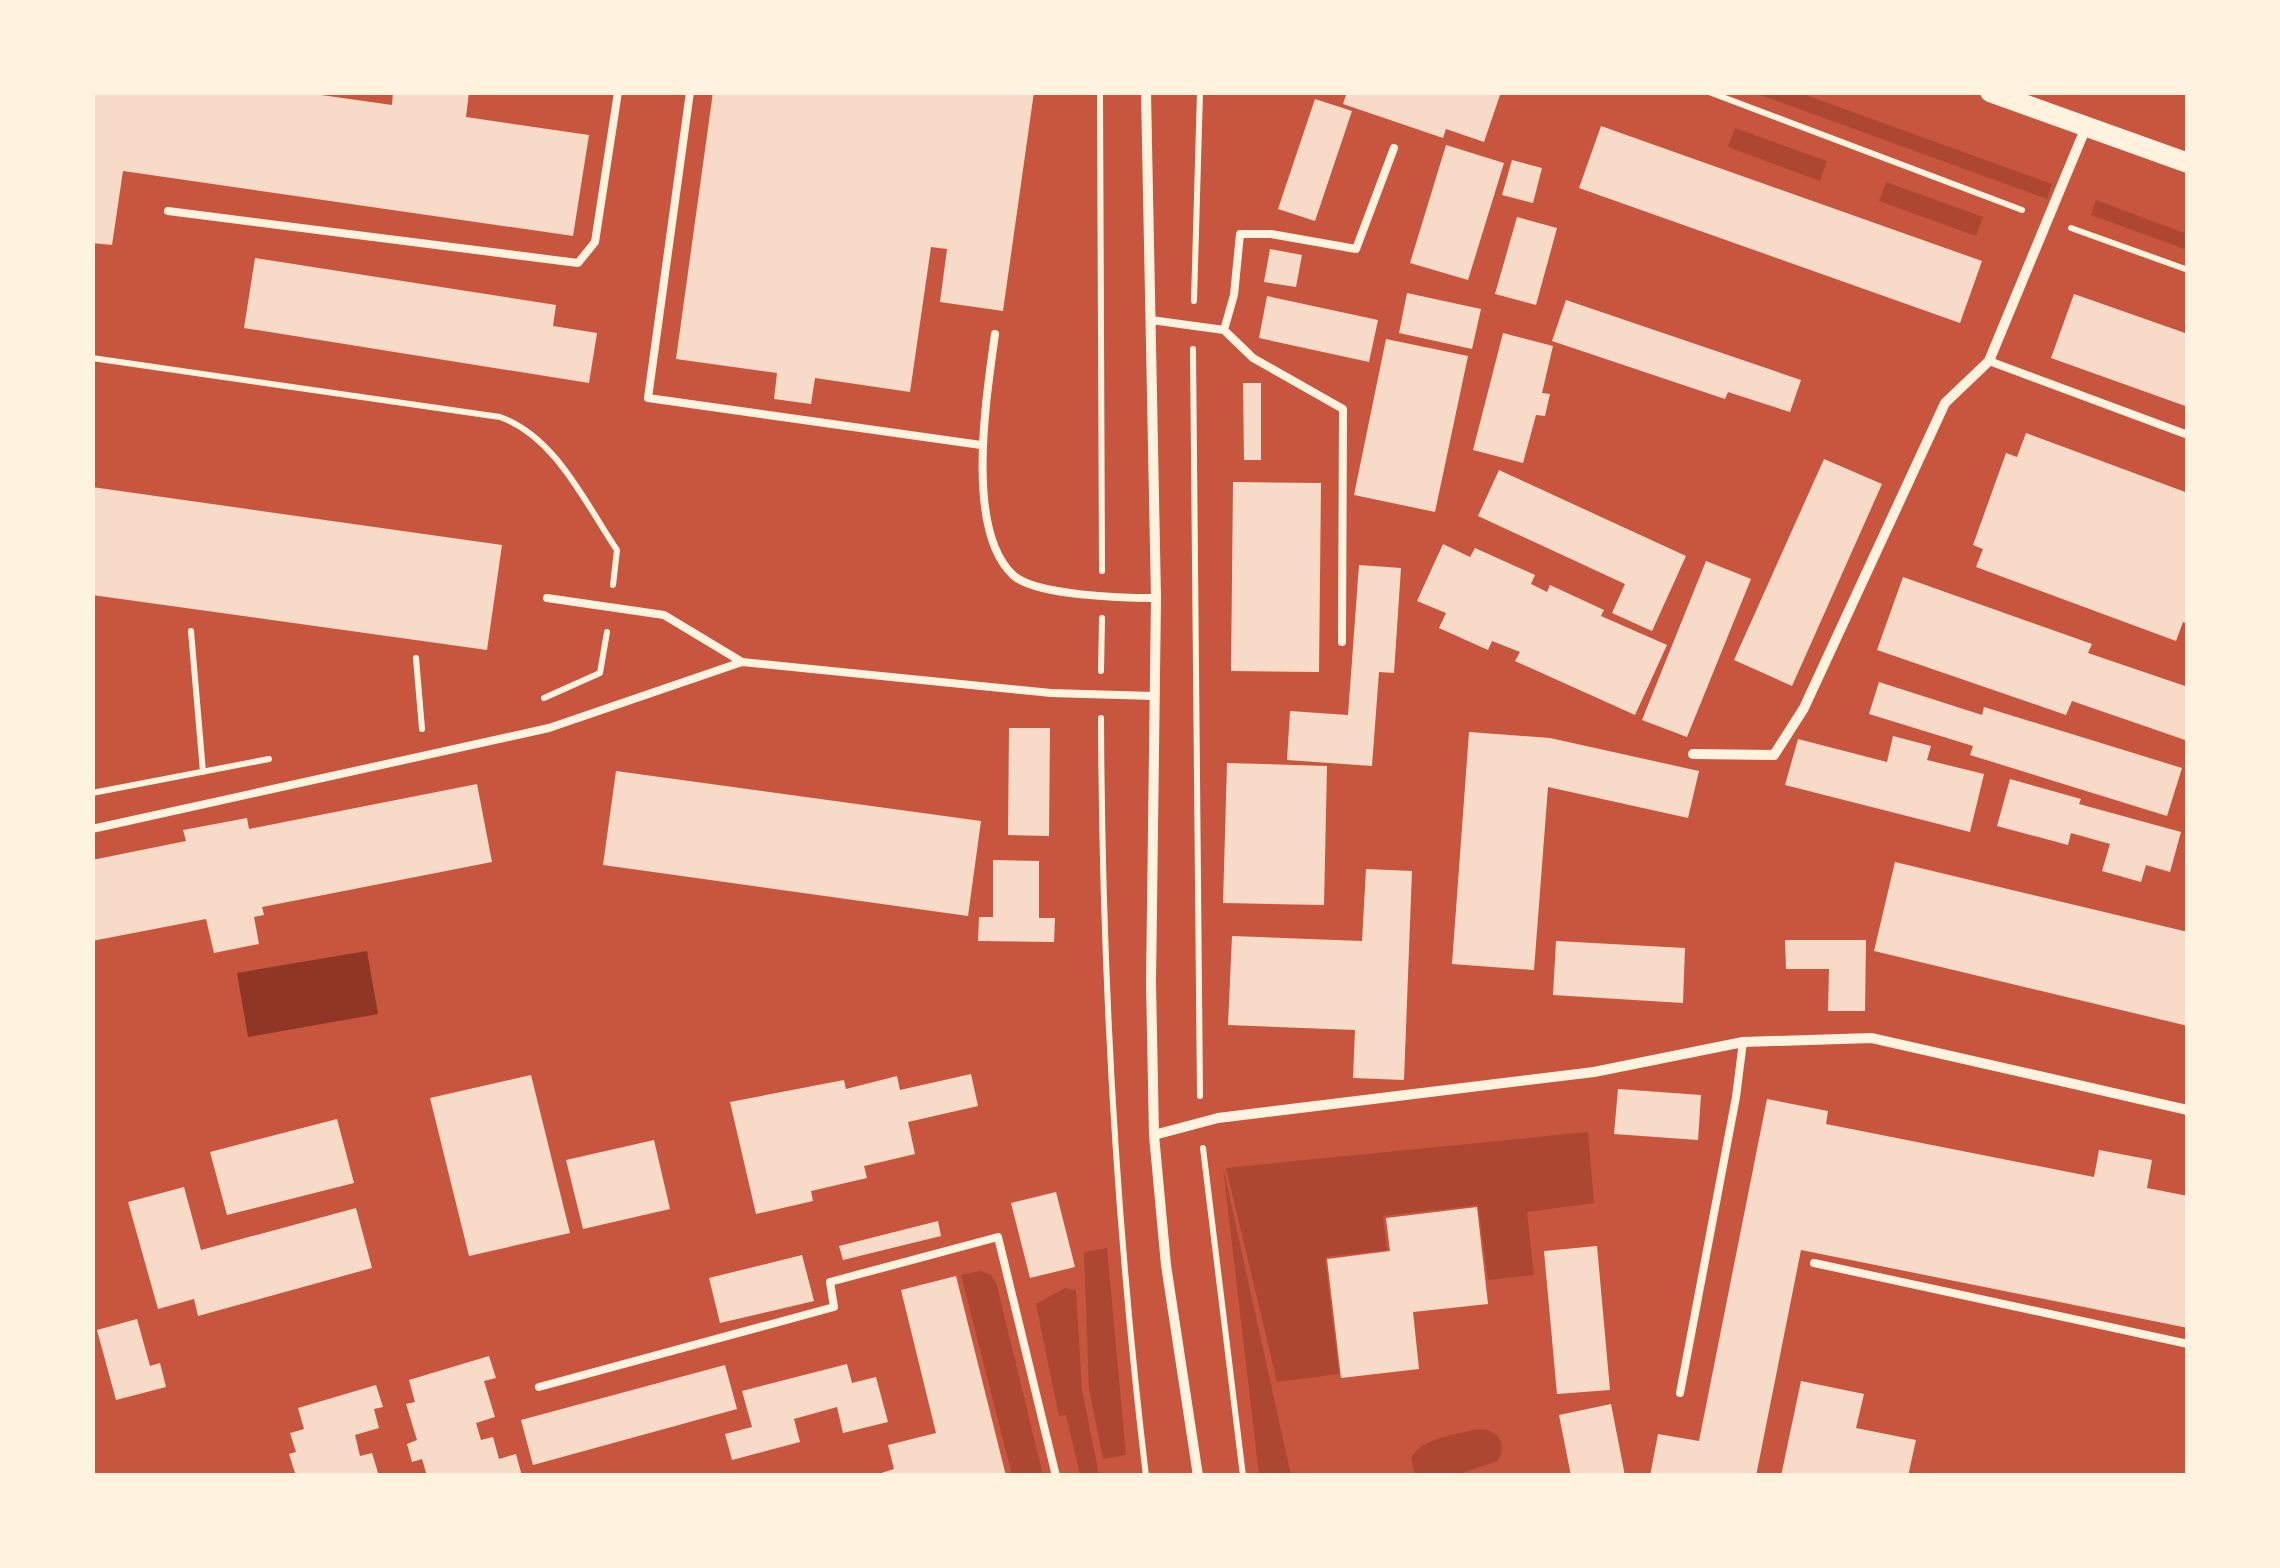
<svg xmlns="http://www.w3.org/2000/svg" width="2280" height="1568" font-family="Lato,sans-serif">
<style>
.green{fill:#ae4732}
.water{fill:#8f3625}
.building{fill:#f7dbc8}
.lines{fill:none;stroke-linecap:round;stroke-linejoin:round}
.path{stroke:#fff3e0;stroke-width:6}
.service{stroke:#fff3e0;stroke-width:8}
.minor{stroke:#fff3e0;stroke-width:10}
.secondary{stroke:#fff3e0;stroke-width:20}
</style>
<rect width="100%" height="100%" fill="#c8553d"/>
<path class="green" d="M 1755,93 L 1800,93 L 2052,184 L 2047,199 Z
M 1735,128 L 1827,161 L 1820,181 L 1728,147 Z
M 1886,182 L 1983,217 L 1976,236 L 1879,201 Z
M 2096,200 L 2187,234 L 2187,250 L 2091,215 Z
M 1588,1132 L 1594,1203 L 1527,1212 L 1534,1275 L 1488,1280 L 1478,1205 L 1383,1216 L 1387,1250 L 1325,1257 L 1339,1374 L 1277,1382 L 1226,1168 Z
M 1223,1167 L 1291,1475 L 1259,1475 Z
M 1107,1248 L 1126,1455 L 1103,1459 L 1089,1389 L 1084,1252 Z
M 980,1271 L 990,1274 L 996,1282 L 1043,1475 L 1012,1475 L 961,1275 Z
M 1065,1288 L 1076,1290 L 1082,1390 L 1099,1475 L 1080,1475 L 1066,1415 L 1059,1416 L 1036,1304 Z
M 1478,1429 C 1498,1429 1508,1443 1498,1461 L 1456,1475 L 1415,1475 L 1411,1458 C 1422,1437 1456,1435 1478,1429 Z"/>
<path class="water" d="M 367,951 L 378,1014 L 248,1037 L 237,973 Z"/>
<path class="building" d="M 92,92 L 300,92 L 392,105 L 393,92 L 469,92 L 466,117 L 589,135 L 573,236 L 123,171 L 112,245 L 92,243 Z
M 713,92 L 1034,92 L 1003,311 L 940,302 L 947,249 L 931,247 L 910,392 L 815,378 L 811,404 L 774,399 L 777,373 L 676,359 Z
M 1347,92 L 1501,92 L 1484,142 L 1446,129 L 1443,138 L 1343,104 Z
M 1315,99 L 1352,111 L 1315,221 L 1278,209 Z
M 1601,126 L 1982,261 L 1960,323 L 1579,188 Z
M 1446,145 L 1504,163 L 1468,280 L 1410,263 Z
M 1512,160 L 1542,168 L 1533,203 L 1502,195 Z
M 1517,217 L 1557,228 L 1536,305 L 1495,294 Z
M 1270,249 L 1302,255 L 1296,287 L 1264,282 Z
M 255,258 L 556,305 L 553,326 L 597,333 L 589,383 L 244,328 Z
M 1407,293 L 1481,309 L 1472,349 L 1399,333 Z
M 2074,294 L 2188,334 L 2188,407 L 2051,358 Z
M 1267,296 L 1378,320 L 1369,362 L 1259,338 Z
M 1566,300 L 1801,380 L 1790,412 L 1728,392 L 1725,399 L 1552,341 Z
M 1503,333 L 1553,346 L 1542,393 L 1550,394 L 1545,416 L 1536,415 L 1523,463 L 1473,450 Z
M 1386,339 L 1468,356 L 1435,512 L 1354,495 Z
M 1243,383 L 1261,383 L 1261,460 L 1244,460 Z
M 2026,433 L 2188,493 L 2188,624 L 2183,622 L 2176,641 L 1976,567 L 1983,549 L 1973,545 L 2006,453 L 2017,457 Z
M 1824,459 L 1882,484 L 1792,686 L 1734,660 Z
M 1499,470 L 1686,556 L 1652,631 L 1612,613 L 1625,584 L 1478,516 Z
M 1233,482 L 1321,483 L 1319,672 L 1231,671 Z
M 92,487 L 502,545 L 487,650 L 92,595 Z
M 1443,544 L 1470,557 L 1475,548 L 1535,575 L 1531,584 L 1547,592 L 1550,585 L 1604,610 L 1601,616 L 1667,645 L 1635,715 L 1515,661 L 1520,652 L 1492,641 L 1488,650 L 1439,628 L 1446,613 L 1417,601 Z
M 1706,561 L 1751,579 L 1687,737 L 1642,720 Z
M 1359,565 L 1401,568 L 1394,673 L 1379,672 L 1372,766 L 1287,760 L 1290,711 L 1348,715 Z
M 1903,577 L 2092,644 L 2088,653 L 2188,687 L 2188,741 L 2072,701 L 2066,715 L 1877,650 Z
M 1879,682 L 1982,715 L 1984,707 L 2182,768 L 2167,816 L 1970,755 L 1973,746 L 1869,714 Z
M 1009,728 L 1050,728 L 1049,836 L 1008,835 Z
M 1469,732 L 1550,738 L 1699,771 L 1688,818 L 1548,787 L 1534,970 L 1452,964 Z
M 1893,736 L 1931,746 L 1927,760 L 1984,774 L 1970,832 L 1785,785 L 1798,739 L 1887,762 Z
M 1227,763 L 1327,766 L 1324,905 L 1223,903 Z
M 616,771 L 981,821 L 968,916 L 603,865 Z
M 2010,779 L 2081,799 L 2079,804 L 2181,832 L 2170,872 L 2146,865 L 2141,882 L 2102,871 L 2110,844 L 2071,833 L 2068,845 L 1997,826 Z
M 477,784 L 492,862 L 262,907 L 264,915 L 254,917 L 259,944 L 214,953 L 206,919 L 92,941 L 92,860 L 186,841 L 183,830 L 247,818 L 249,829 Z
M 993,860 L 1039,861 L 1039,918 L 1055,918 L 1054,942 L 978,941 L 979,917 L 993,917 Z
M 1895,862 L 2188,932 L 2188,1026 L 1874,951 Z
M 1366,869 L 1412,871 L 1404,1080 L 1353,1078 L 1355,1030 L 1228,1025 L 1232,936 L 1362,941 Z
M 1785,940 L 1866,940 L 1865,1011 L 1828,1011 L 1829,969 L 1786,969 Z
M 1556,941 L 1685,948 L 1683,1003 L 1553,995 Z
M 971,1074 L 978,1106 L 908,1122 L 915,1154 L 864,1166 L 867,1178 L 811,1191 L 813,1201 L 756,1214 L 730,1102 L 844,1080 L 846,1089 L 897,1076 L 900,1090 Z
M 531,1075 L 570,1233 L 469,1256 L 430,1098 Z
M 1618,1089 L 1701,1095 L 1698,1140 L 1614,1134 Z
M 1767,1099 L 1828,1111 L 1826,1124 L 2094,1177 L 2099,1150 L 2152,1160 L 2147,1188 L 2188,1196 L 2188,1328 L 1801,1250 L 1756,1476 L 1650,1476 L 1658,1434 L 1699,1441 Z
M 337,1119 L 354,1183 L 227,1215 L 210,1152 Z
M 654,1140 L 670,1209 L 583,1229 L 566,1160 Z
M 184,1187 L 201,1250 L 356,1208 L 372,1268 L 198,1316 L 194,1299 L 158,1309 L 128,1202 Z
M 1056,1192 L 1075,1267 L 1030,1278 L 1011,1203 Z
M 1477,1207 L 1488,1304 L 1413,1312 L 1419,1369 L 1341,1378 L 1327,1259 L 1390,1251 L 1386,1218 Z
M 938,1221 L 941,1236 L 843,1260 L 839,1246 Z
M 1597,1246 L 1610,1390 L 1557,1394 L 1544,1251 Z
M 802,1255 L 814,1301 L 720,1323 L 709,1278 Z
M 956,1276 L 1006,1476 L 872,1476 L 894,1469 L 888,1445 L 936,1433 L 901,1290 Z
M 137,1319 L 150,1366 L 160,1363 L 166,1387 L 116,1400 L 97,1330 Z
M 489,1356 L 496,1378 L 484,1381 L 495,1417 L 476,1423 L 481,1440 L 493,1437 L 499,1459 L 516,1454 L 522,1476 L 427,1476 L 422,1459 L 412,1462 L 407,1444 L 417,1440 L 406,1404 L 415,1402 L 409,1380 Z
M 847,1364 L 852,1383 L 876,1377 L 888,1422 L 843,1433 L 837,1407 L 794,1419 L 800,1442 L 732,1460 L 725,1434 L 752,1427 L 742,1391 Z
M 725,1365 L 737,1409 L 533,1465 L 521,1420 Z
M 1801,1381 L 1864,1394 L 1856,1428 L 1916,1440 L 1908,1476 L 1781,1476 Z
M 376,1385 L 383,1407 L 374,1409 L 379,1428 L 355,1435 L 360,1456 L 372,1453 L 379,1476 L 296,1476 L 289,1454 L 296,1452 L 290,1433 L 304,1429 L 298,1408 Z
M 1611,1404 L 1625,1476 L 1571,1476 L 1559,1415 Z"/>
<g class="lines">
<path class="path" d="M 1100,92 L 1102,571
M 1709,92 L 2022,210
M 2071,228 L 2188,270
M 1194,301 L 1200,92
M 1193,349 L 1200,1096
M 92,358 L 500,417 C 556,437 585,503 617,550 L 613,585
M 191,631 L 203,772
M 416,658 L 422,729
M 1101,671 L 1102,618
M 544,698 L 600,673 L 607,632
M 1101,718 C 1102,971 1116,1225 1146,1476
M 92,793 L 269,759
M 1203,1148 L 1243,1476"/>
<path class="service" d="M 690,92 L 648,398 L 981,445
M 168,211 L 578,263 L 595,242 L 618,92
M 1151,320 L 1224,330 L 1253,358 L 1343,409 L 1342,642
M 1224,330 L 1234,295 L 1240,234 L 1271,234 L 1356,249 L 1394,148
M 995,334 C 987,394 964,529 1013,575 C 1035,596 1125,598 1156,598
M 1989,361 L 2188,435
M 547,598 L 664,615 L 742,662 L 1051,693 L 1154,696
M 92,829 L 549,728 L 742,662
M 1814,1263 L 2188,1344
M 539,1387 L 834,1307 L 830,1282 L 998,1237 L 1056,1476
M 1680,1393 L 1736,1097 L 1743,1042"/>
<path class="minor" d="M 1146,92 L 1156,598 L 1151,983 L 1154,1135 L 1166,1265 L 1198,1476
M 1693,754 L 1774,755 L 1804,708 L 1945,403 L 1989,361 L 2086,127
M 1154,1135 L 1218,1118 L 1594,1072 L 1743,1042 L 1872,1038 L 2188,1110"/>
<path class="secondary" d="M 1990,92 L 2188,163"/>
</g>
<rect width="2280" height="1568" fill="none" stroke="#fff3e0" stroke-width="190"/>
</svg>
